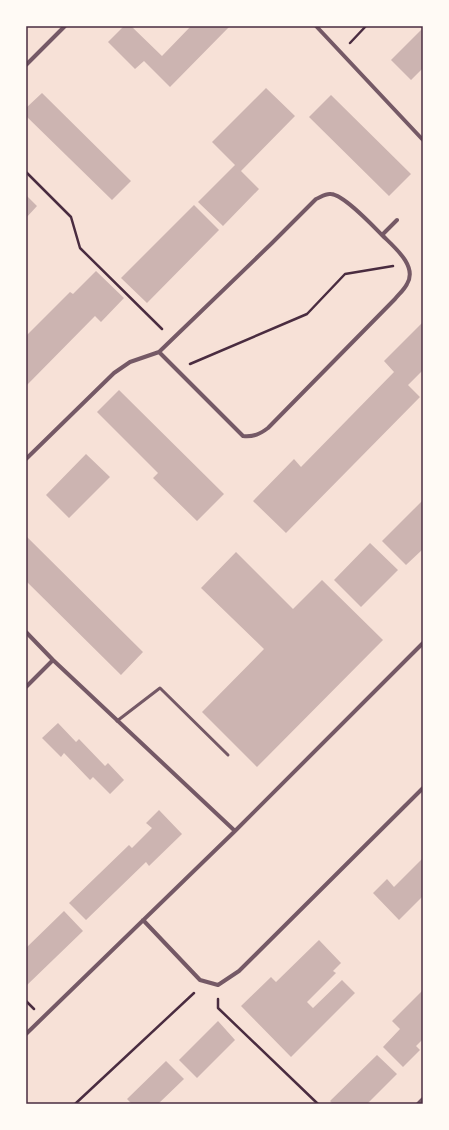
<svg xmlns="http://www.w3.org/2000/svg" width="449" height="1130" font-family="'Work Sans',sans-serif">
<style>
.building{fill:#ccb4b1}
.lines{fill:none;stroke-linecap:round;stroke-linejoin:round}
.path{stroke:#4a2c40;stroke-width:2.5}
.service{stroke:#755966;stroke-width:3}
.minor{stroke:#755966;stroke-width:4}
.neatline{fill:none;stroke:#4a2c40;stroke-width:1.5}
</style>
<rect width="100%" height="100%" fill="#f7e1d7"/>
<path class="building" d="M 124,26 L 131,26 L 162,56 L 191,26 L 230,26 L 170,87 L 144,61 L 135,69 L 108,42 Z
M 423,28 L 423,68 L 411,80 L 391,60 Z
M 266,88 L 295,116 L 241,171 L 259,189 L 223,226 L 198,202 L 235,165 L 212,142 Z
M 42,93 L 131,181 L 112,200 L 26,116 L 26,108 Z
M 331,95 L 411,174 L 389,196 L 309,117 Z
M 26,195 L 37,206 L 26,218 Z
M 194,205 L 219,230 L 147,303 L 121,278 Z
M 96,271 L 124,298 L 101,322 L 95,316 L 26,386 L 26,336 L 70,292 L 73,294 Z
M 423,322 L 423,370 L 408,385 L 420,397 L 286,533 L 253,501 L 294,459 L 301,467 L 394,372 L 384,361 Z
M 119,390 L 224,494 L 197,521 L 153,478 L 158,473 L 97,412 Z
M 86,454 L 110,477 L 69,518 L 46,495 Z
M 423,500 L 423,549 L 406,565 L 382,541 Z
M 26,536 L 143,652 L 121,675 L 26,581 Z
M 370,543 L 398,570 L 361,607 L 334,580 Z
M 236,552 L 293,609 L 322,580 L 383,640 L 257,767 L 202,712 L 264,649 L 201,588 Z
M 58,723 L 76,742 L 79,739 L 105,766 L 108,763 L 124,780 L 110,794 L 93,777 L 90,780 L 64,753 L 61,757 L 42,738 Z
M 159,810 L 182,834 L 149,866 L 146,862 L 86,920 L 69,903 L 129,845 L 132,848 L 152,828 L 146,823 Z
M 423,858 L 423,896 L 399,920 L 373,893 L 387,879 L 394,887 Z
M 64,911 L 83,931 L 26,986 L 26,948 Z
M 319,940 L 341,963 L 333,971 L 336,973 L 307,1002 L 313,1008 L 342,980 L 355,993 L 291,1057 L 241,1006 L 271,977 L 276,982 Z
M 423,990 L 423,1039 L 416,1046 L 420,1050 L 403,1067 L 383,1047 L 400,1029 L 392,1021 Z
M 218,1021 L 235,1040 L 197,1078 L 179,1060 Z
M 377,1055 L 397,1074 L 367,1104 L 333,1104 L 330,1101 Z
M 166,1061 L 184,1079 L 158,1104 L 132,1104 L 127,1099 Z"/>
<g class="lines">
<path class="path" d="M 350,43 L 366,26
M 26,172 L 71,217 L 80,248 L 162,329
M 190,364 L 307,314 L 345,274 L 393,266
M 218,999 L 218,1008 L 318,1104
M 26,1001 L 34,1009
M 75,1104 L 194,993"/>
<path class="service" d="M 117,721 L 160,688 L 228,755"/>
<path class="minor" d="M 316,26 L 423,140
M 26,65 L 65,26
M 159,352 L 243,436 C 254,437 260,434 268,428 L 395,299 C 399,294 404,290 407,284 C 418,266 394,247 382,235 L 397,220
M 26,459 L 114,373 L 130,362 L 159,352 L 272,243 L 316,199 C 321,197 326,193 331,194 C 344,195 372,225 382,235
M 26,632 L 53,660 L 235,831
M 26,687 L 53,660
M 143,920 L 200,980 L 218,985 L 239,971 L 423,788
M 26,1034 L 235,831 L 423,643
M 418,1104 L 423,1099"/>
</g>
<rect width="449" height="1130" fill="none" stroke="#fffaf5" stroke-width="54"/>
<rect x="27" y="27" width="395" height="1076" class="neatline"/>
</svg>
